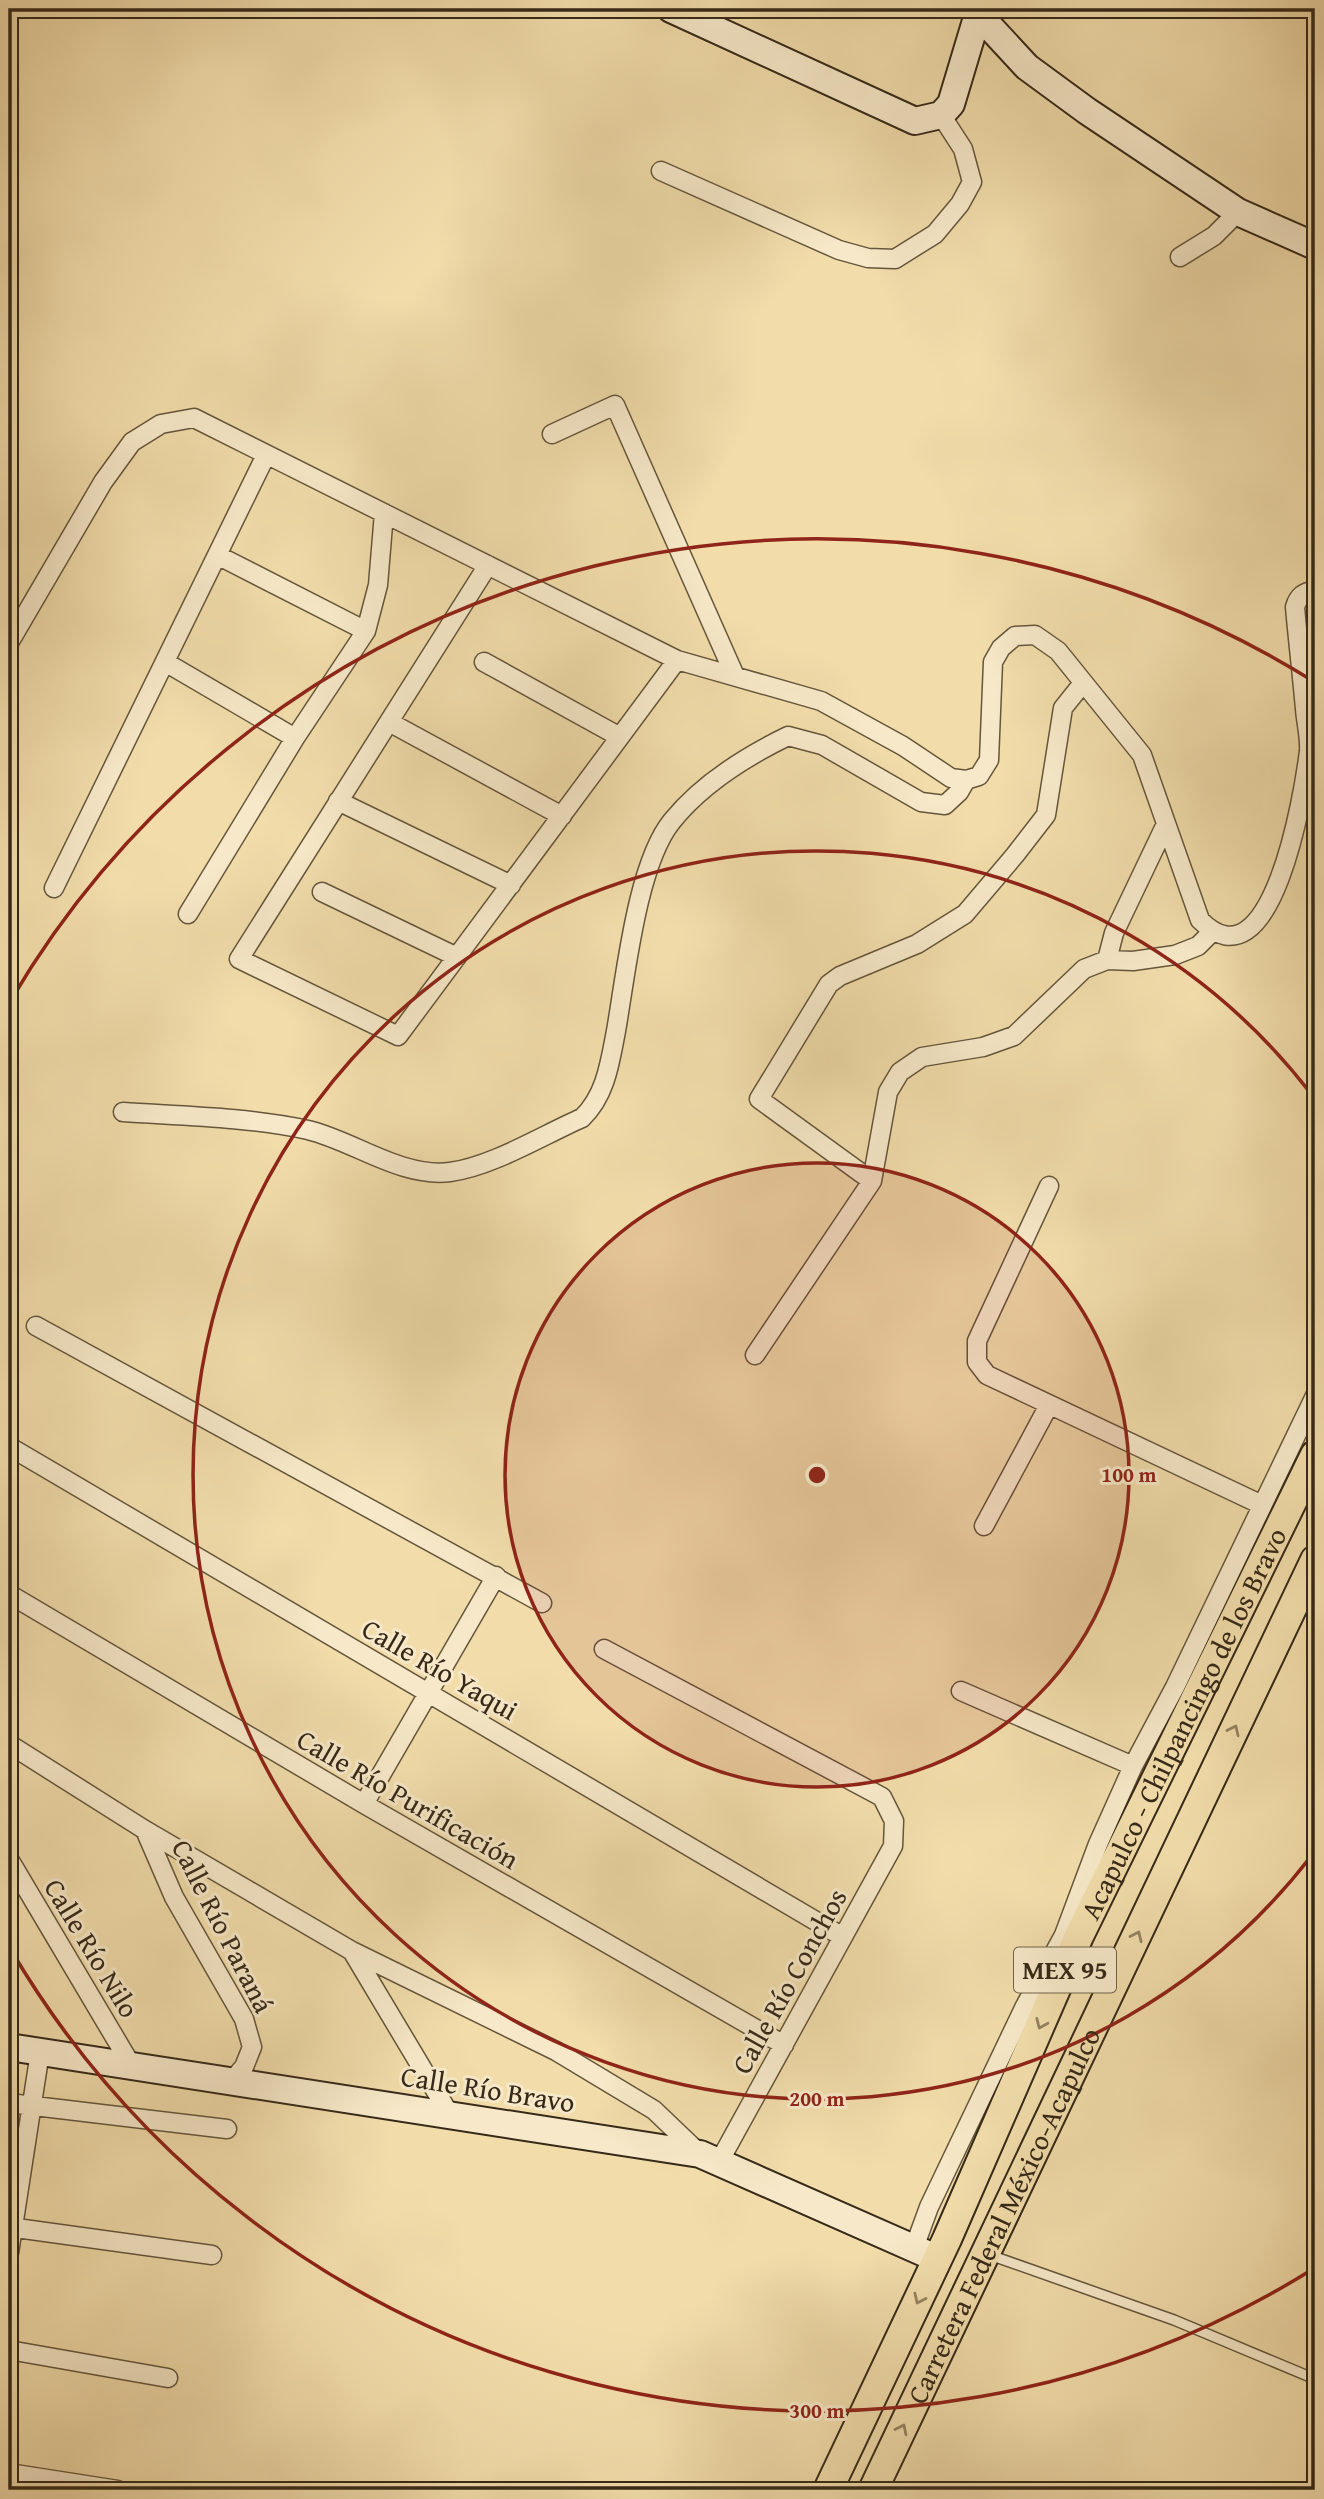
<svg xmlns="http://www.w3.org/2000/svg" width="1324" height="2499" font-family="'Gentium Book Plus',serif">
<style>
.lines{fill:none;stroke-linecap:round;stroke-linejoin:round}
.lane-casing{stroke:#65563c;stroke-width:12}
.street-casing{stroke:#65563c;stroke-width:21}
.secondary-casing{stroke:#362918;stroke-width:30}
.primary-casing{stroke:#362918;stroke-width:32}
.lane{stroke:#f6e8c8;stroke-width:9}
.street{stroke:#f6e8c8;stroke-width:18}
.secondary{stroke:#f6e8c8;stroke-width:26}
.primary{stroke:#f1dcaa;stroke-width:28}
.oneway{stroke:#948261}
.ring{fill:none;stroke:#8f2418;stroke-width:3.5}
.labels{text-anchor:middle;stroke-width:6;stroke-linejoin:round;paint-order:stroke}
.shield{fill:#f6e8c8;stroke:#70624d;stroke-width:2}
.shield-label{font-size:26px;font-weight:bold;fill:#362918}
.street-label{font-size:28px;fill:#362918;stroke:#f6e8c8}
.centre{fill:#8f2418;stroke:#f6e8c8;stroke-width:3.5}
.ring-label{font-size:21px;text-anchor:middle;font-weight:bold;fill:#8f2418;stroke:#f6e8c8;stroke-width:6;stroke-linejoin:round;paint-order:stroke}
</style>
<rect width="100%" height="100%" fill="#f1dcaa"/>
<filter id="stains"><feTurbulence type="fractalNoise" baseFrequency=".00286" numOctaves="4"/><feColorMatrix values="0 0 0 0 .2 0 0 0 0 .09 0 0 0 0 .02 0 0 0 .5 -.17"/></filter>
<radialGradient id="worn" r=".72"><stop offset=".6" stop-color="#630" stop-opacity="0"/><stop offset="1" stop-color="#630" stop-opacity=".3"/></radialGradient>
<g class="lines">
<defs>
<path id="lane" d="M 987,2254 L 1174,2320 L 1315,2379"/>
<path id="street" d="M 661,171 L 839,250 L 868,258 L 895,259 L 935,234 L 960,204 L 972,182 L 963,149 L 941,115
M 1180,257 L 1214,236 L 1238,212
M 552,434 L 615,405 L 735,676
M 217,555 L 366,631
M 488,565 L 239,959 L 398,1036 L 677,660
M 9,643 L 103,482 L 132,442 L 161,424 L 194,418 L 677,660 L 821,701 L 903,746 L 951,778 L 966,780 L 979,776 L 989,760 L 993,662 L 1001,648 L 1015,636 L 1035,635 L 1058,651 L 1142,755 L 1200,920 C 1272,993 1304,792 1309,751 C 1310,738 1306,722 1305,709 C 1302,675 1298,641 1295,607 C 1298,596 1304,592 1315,590
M 165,662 L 295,738
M 484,662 L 620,737
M 389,722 L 562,816
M 338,801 L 511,885
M 54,888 L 266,455
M 322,892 L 457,957
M 188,914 L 295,738 L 366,631 L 378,585 L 384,513
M 1107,960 L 1114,933 L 1166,824
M 123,1112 C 184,1116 247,1117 308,1130 C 354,1141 401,1178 450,1172 C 491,1167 543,1135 582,1118 C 606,1095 610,1062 616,1031 C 626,974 637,864 672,821 C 701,785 747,756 788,736 L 822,745 L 921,802 L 945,805 L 959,792 L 966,780
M 872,1181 L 759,1099 L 829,984 L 840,976 L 917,944 L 965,914 L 1015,855 L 1046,815 L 1063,708 L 1083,683
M 1049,1186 L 977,1341 L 977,1362 L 987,1375 L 1262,1505
M 36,1326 L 542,1603
M 755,1355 L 872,1181 L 888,1092 L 900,1072 L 922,1057 L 983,1047 L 1014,1036 L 1084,969 L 1107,960 L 1133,961 L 1175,955 L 1198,946 L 1212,932
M 10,1447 L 843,1937
M 984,1526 L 1049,1405
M 9,1594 L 364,1804 L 784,2045
M 604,1649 L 882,1797 L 894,1821 L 893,1846 L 719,2162
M 961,1691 L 1133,1766
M 9,1744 L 145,1830 L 352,1951 L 556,2051 L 654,2110 L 699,2153
M 364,1804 L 496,1576
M 145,1830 L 174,1897 L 244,2019 L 252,2047 L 244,2067 L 231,2082
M 9,1859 L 130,2063
M 352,1951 L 450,2115
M 9,2103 L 227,2129
M 9,2227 L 212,2255
M 914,2248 L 929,2207 L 1025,2006 L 1064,1935 L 1098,1844 L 1133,1766 L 1175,1687 L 1315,1396
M 9,2253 L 40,2052
M 9,2350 L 168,2378
M 9,2473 L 118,2490"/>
<path id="secondary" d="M 671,9 L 915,121 L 941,115 L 951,104 L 978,14 L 1027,67 L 1087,111 L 1238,212 L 1315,246
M 9,2047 L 700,2154 L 938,2259"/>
<g id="primary">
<path id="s1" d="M 828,2490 L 947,2239 L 1079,1936 L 1315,1455"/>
<path id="s2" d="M 873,2490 L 1315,1560"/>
</g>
</defs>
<use href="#lane" class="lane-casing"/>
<use href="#street" class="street-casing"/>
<use href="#secondary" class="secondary-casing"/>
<use href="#primary" class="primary-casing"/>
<use href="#lane" class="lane"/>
<use href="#street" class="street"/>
<use href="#secondary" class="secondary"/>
<use href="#primary" class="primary"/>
</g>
<defs><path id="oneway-chevron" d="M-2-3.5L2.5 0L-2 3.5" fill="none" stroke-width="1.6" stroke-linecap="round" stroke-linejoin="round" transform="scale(1.75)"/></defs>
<g class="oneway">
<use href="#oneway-chevron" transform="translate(1234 1730) rotate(-65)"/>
<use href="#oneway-chevron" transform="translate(1137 1936) rotate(-65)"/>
<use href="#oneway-chevron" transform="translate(1041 2024) rotate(114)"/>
<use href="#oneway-chevron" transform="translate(919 2299) rotate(115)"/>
<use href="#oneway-chevron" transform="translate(902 2429) rotate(-64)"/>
</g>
<circle cx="817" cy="1475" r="312" fill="#8f2418" fill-opacity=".12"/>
<g class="ring">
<circle cx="817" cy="1475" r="312"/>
<path d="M1312 1855A624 624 0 1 1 1312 1095"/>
<path d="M1313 2269A936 936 0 0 1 11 1950M11 1000A936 936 0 0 1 1313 681"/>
</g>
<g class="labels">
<rect class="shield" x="1014" y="1947.5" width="102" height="45" rx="5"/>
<g class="shield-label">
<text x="1065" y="1979">MEX 95</text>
</g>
<g class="street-label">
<text transform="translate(440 1669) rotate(30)" y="10">Calle Río Yaqui</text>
<text dy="10" stroke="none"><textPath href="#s1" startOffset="845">Acapulco - Chilpancingo de los Bravo</textPath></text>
<text transform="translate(408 1799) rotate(30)" y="10">Calle Río Purificación</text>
<text transform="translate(223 1926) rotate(63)" y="10">Calle Río Paraná</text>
<text transform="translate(92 1948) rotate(59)" y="10">Calle Río Nilo</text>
<text transform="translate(789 1981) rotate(-61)" y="10">Calle Río Conchos</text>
<text transform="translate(488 2089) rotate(9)" y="10">Calle Río Bravo</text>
<text dy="10" stroke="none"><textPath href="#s2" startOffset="304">Carretera Federal México-Acapulco</textPath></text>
</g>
</g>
<circle cx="817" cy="1475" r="10" class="centre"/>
<g class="ring-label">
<text x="1129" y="1482">100 m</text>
<text x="817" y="2106">200 m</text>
<text x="817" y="2418">300 m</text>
</g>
<rect width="1324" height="2499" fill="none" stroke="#f1dcaa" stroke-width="35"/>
<rect x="10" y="10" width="1303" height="2478" fill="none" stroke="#362918" stroke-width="3.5"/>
<rect x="18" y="18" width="1289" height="2464" fill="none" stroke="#362918" stroke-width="2"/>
<rect width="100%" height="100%" filter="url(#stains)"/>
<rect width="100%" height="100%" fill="url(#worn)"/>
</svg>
